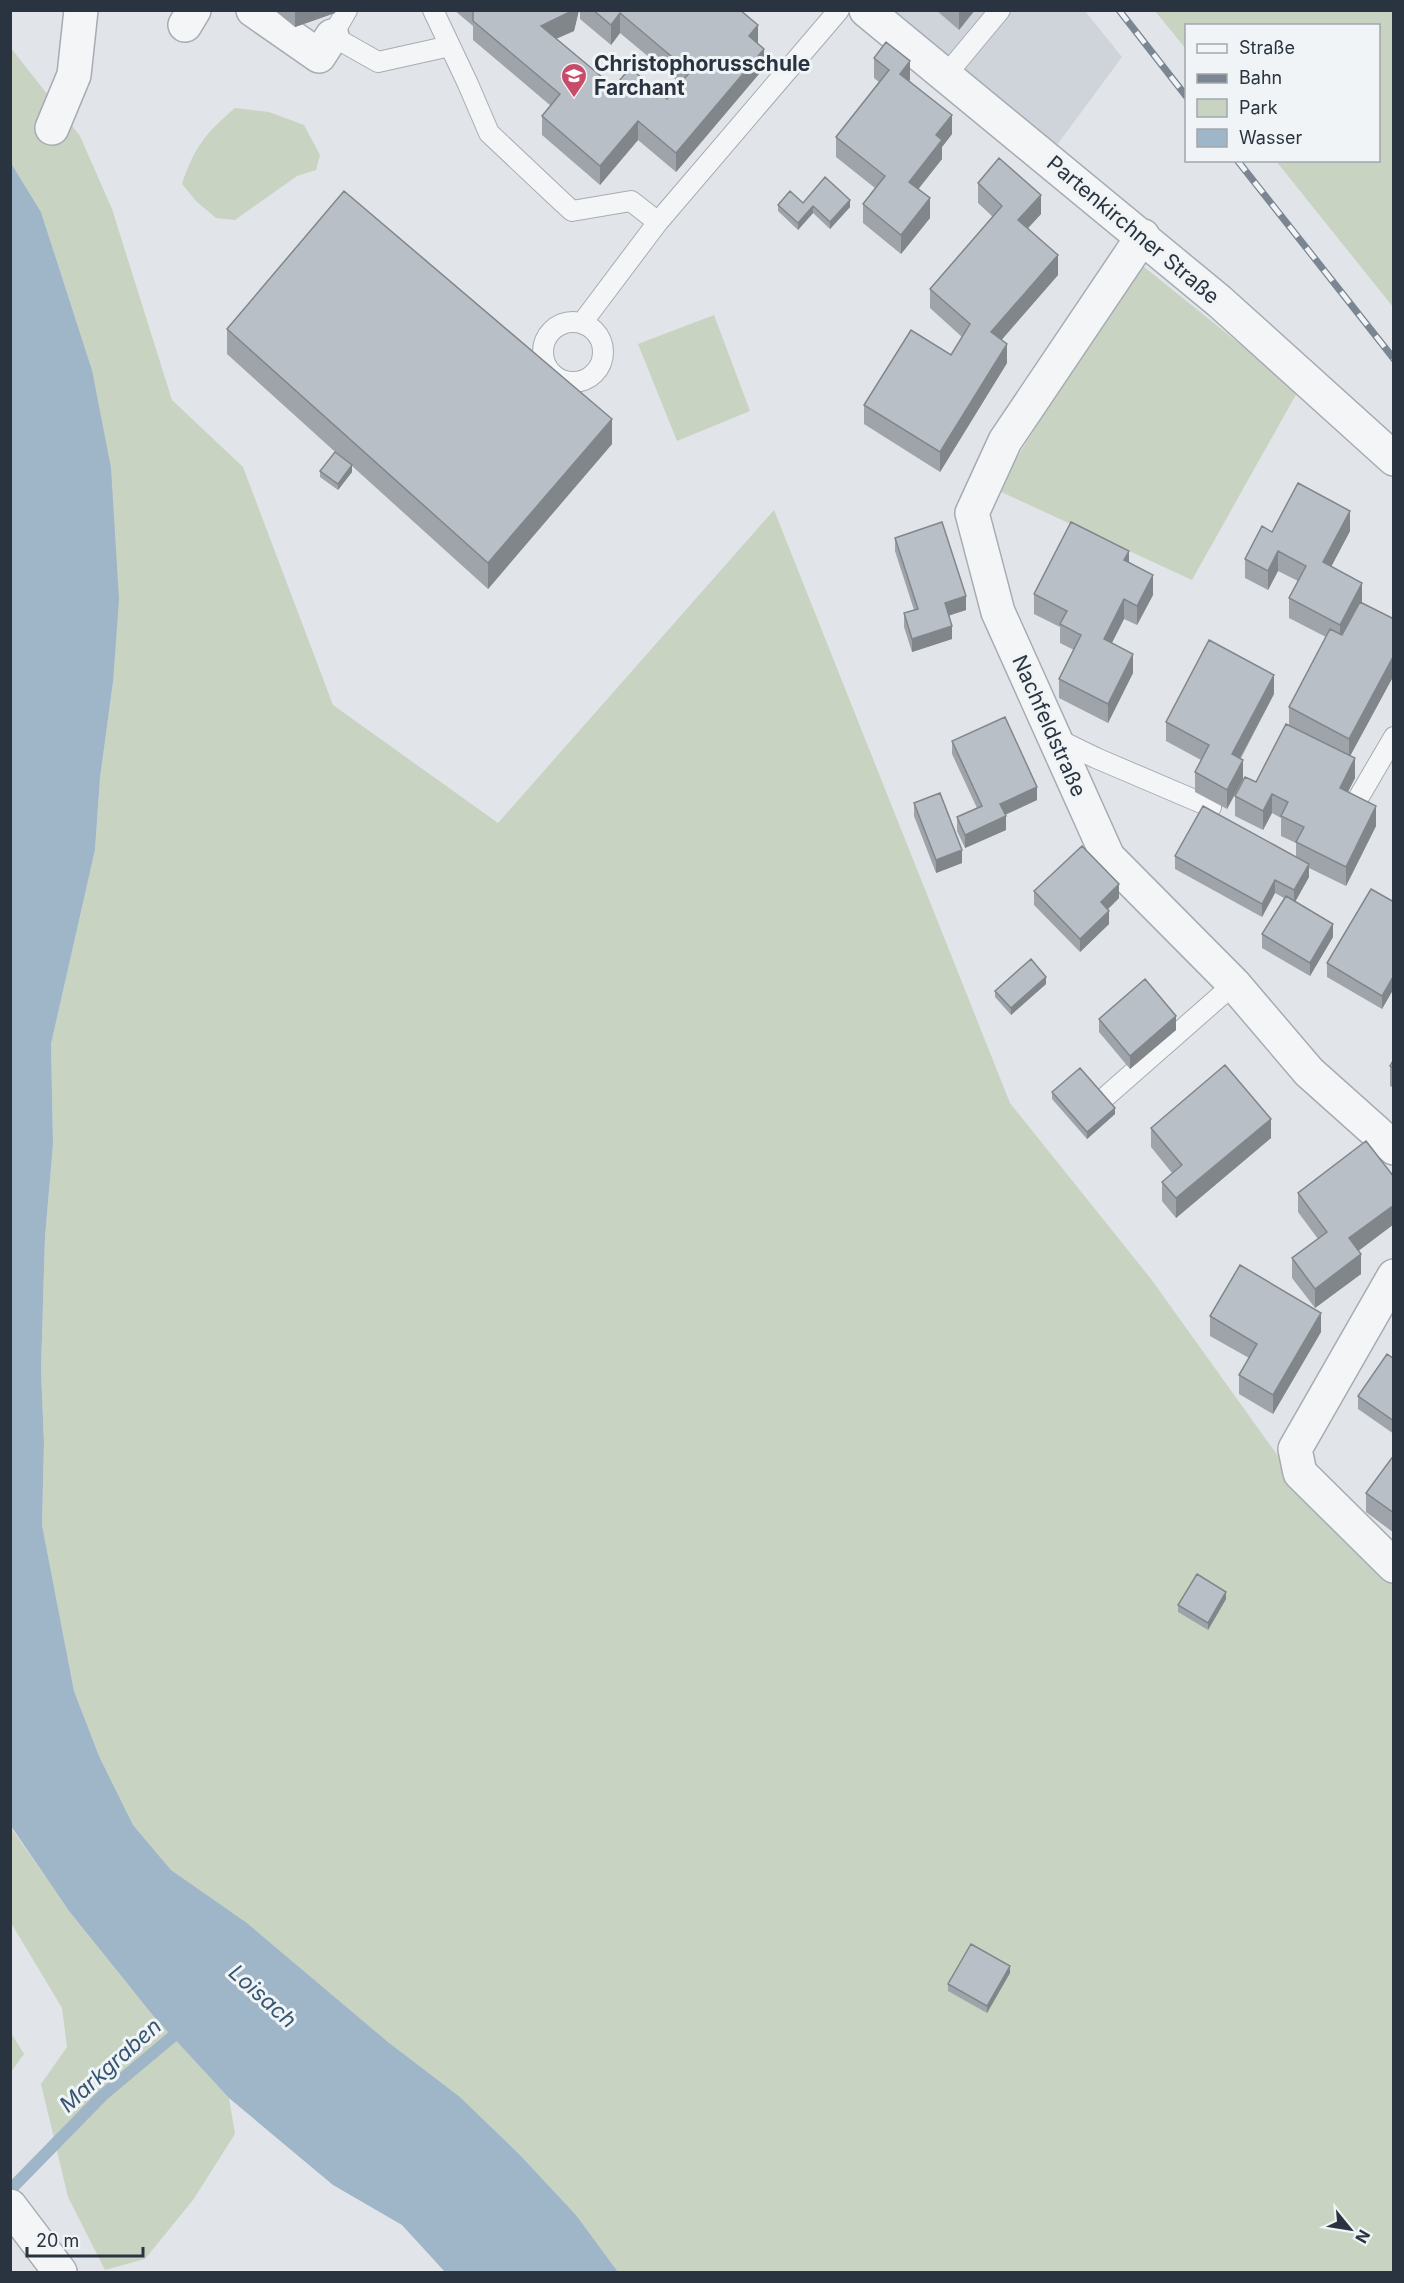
<svg xmlns="http://www.w3.org/2000/svg" width="1404" height="2283" font-family="Inter,sans-serif">
<style>
.built{fill:#cfd4db}
.green{fill:#c8d3c2}
.water{fill:#9eb6c7}
.lines{fill:none;stroke-linecap:round;stroke-linejoin:round}
.stream{stroke:#9eb6c7;stroke-width:12}
.service-casing{stroke:#a6acb3;stroke-width:22}
.minor-casing{stroke:#a6acb3;stroke-width:36}
.service{stroke:#f4f5f7;stroke-width:20}
.minor{stroke:#f4f5f7;stroke-width:33}
.rail-casing{stroke:#7b8692;stroke-width:7}
.rail{stroke:#f0f4f6;stroke-width:4.5;stroke-dasharray:14;stroke-linecap:butt}
.wall{fill:#9ea4aa}
.shaded-wall{fill:#81868b}
.building{fill:#b8bfc6;stroke:#81868b;stroke-width:1.5}
.labels{text-anchor:middle;stroke-width:6;stroke-linejoin:round;paint-order:stroke}
.poi-label{font-size:21px;font-weight:bold;fill:#2a3440;stroke:#f0f4f6;text-anchor:start}
.street-label{font-size:21px;fill:#2a3440;stroke:#f0f4f6}
.water-label{font-size:22px;font-style:italic;fill:#365672;stroke:#f0f4f6}
</style>
<rect width="100%" height="100%" fill="#e1e5e9"/>
<path class="built" d="M 854,11 L 1085,11 L 1122,57 L 1040,168 Z"/>
<path class="green" d="M 1155,11 L 1393,11 L 1393,307 L 1276,161 L 1378,160 L 1378,26 L 1186,26 L 1186,49 Z
M 11,48 L 80,136 L 112,209 L 172,400 L 243,467 L 333,705 L 498,823 L 774,510 L 1010,1103 L 1151,1279 L 1278,1456 L 1287,1483 L 1393,1582 L 1393,2272 L 618,2272 L 576,2215 L 520,2155 L 460,2097 L 388,2042 L 247,1923 L 171,1870 L 133,1825 L 99,1756 L 74,1691 L 42,1525 L 44,1443 L 41,1369 L 45,1237 L 53,1144 L 51,1044 L 95,850 L 100,778 L 113,682 L 92,370 L 41,212 L 11,163 Z
M 235,108 L 269,112 L 304,125 L 320,155 L 316,170 L 297,176 L 235,220 L 216,218 L 197,202 L 182,184 C 194,147 206,133 235,108 Z
M 1138,262 L 1298,391 L 1192,580 L 997,490 Z
M 714,315 L 750,411 L 677,441 L 638,344 Z
M 10,1826 L 69,1911 L 155,2018 L 229,2098 L 235,2134 L 193,2200 L 145,2259 L 105,2270 L 68,2197 L 41,2084 L 67,2047 L 62,2008 L 11,1923 Z
M 11,2033 L 24,2054 L 11,2072 Z"/>
<path class="water" d="M 11,163 L 41,212 L 92,370 L 111,468 L 119,599 L 113,682 L 100,778 L 95,850 L 51,1044 L 53,1144 L 45,1237 L 41,1369 L 44,1443 L 42,1525 L 74,1691 L 99,1756 L 133,1825 L 171,1870 L 247,1923 L 388,2042 L 460,2097 L 520,2155 L 576,2215 L 618,2272 L 445,2272 L 402,2225 L 333,2185 L 229,2098 L 155,2018 L 69,1911 L 11,1826 Z"/>
<g class="lines">
<path class="stream" d="M 10,2190 L 103,2095 L 184,2027"/>
<defs>
<path id="service" d="M 347,10 L 332,36 L 378,62 L 450,46
M 433,10 L 468,84 L 489,133 L 560,200 L 572,211 L 631,201 L 658,222
M 946,75 L 1000,10
M543 352a30 30 0 1 1 60 0a30 30 0 1 1-60 0Z
M 582,323 L 658,222 L 839,10
M 1055,738 L 1096,758 L 1211,807
M 1356,802 L 1394,737
M 1102,1100 L 1234,984"/>
<path id="minor" d="M 253,10 L 319,56 L 332,36
M 866,10 L 1219,301 L 1394,459
M 185,25 L 194,10
M 52,128 L 74,75 L 81,10
M 1143,236 L 1005,441 L 972,513 L 998,612 L 1108,857 L 1234,984 L 1309,1072 L 1394,1148
M 1394,1276 L 1295,1449 L 1300,1473 L 1394,1566
M 10,2206 L 60,2272"/>
</defs>
<use href="#service" class="service-casing"/>
<use href="#minor" class="minor-casing"/>
<use href="#service" class="service"/>
<use href="#minor" class="minor"/>
<defs>
<path id="rail" d="M 1119,10 L 1186,96
M 1237,160 L 1394,359"/>
</defs>
<use href="#rail" class="rail-casing"/>
<use href="#rail" class="rail"/>
</g>
<path class="wall" d="M 274,10 L 336,10 L 335,13 L 295,27 Z
M 454,10 L 579,10 L 574,31 L 556,39 L 614,87 L 667,99 L 680,83 L 620,33 L 611,45 L 580,19 L 580,10 L 740,10 L 758,44 L 764,68 L 676,172 L 638,140 L 600,185 L 542,135 L 542,116 L 551,106 L 473,40 L 473,26 Z
M 936,10 L 975,10 L 959,30 Z
M 874,58 L 910,80 L 909,81 L 952,134 L 942,147 L 942,159 L 918,189 L 930,218 L 901,254 L 863,223 L 863,204 L 875,188 L 836,157 L 836,137 L 879,82 L 874,78 Z
M 978,183 L 1041,214 L 1028,228 L 1058,275 L 1002,339 L 1007,363 L 940,472 L 864,424 L 864,405 L 951,355 L 962,337 L 930,308 L 930,289 L 993,217 L 978,203 Z
M 803,203 L 850,207 L 830,229 L 813,213 L 798,230 L 778,211 L 778,205 Z
M 227,329 L 612,444 L 488,589 L 352,466 L 352,472 L 338,490 L 320,477 L 320,471 L 343,459 L 227,354 Z
M 1350,531 L 1331,567 L 1362,603 L 1394,619 L 1394,675 L 1350,756 L 1355,778 L 1348,792 L 1376,826 L 1346,886 L 1309,868 L 1309,877 L 1295,901 L 1333,937 L 1310,976 L 1262,948 L 1262,934 L 1284,898 L 1275,893 L 1262,917 L 1175,869 L 1175,856 L 1296,857 L 1296,843 L 1281,836 L 1281,818 L 1272,813 L 1263,830 L 1235,816 L 1235,796 L 1256,782 L 1289,725 L 1289,707 L 1326,637 L 1289,618 L 1289,598 L 1298,581 L 1278,571 L 1268,590 L 1245,578 L 1245,559 L 1272,532 Z
M 895,538 L 966,610 L 949,615 L 952,639 L 912,652 L 904,627 L 904,613 L 914,610 L 895,551 Z
M 1129,563 L 1153,595 L 1137,625 L 1124,619 L 1112,643 L 1133,673 L 1108,723 L 1059,698 L 1059,679 L 1074,650 L 1060,643 L 1060,627 L 1034,614 L 1034,594 Z
M 1274,694 L 1241,758 L 1243,779 L 1227,809 L 1195,792 L 1195,772 L 1201,760 L 1166,741 L 1166,722 Z
M 952,741 L 1037,800 L 1005,815 L 1006,830 L 965,848 L 957,831 L 957,817 L 977,808 L 952,754 Z
M 914,803 L 962,863 L 936,873 L 914,816 Z
M 1034,891 L 1119,898 L 1108,909 L 1109,924 L 1080,952 L 1034,905 Z
M 1394,902 L 1394,988 L 1382,1009 L 1327,977 L 1327,963 Z
M 1046,984 L 1011,1015 L 995,997 L 995,991 Z
M 1099,1019 L 1176,1030 L 1130,1069 L 1099,1032 Z
M 1394,1059 L 1394,1088 L 1390,1086 L 1390,1066 Z
M 1052,1092 L 1115,1114 L 1087,1139 L 1052,1099 Z
M 1151,1128 L 1271,1138 L 1176,1218 L 1162,1201 L 1162,1182 L 1172,1173 L 1151,1147 Z
M 1394,1177 L 1394,1224 L 1358,1251 L 1361,1274 L 1315,1308 L 1292,1278 L 1292,1258 L 1318,1239 L 1298,1212 L 1298,1193 Z
M 1210,1316 L 1321,1332 L 1273,1414 L 1239,1394 L 1239,1375 L 1249,1358 L 1210,1336 Z
M 1394,1359 L 1394,1434 L 1358,1409 L 1358,1396 Z
M 1394,1455 L 1394,1533 L 1366,1512 L 1366,1493 Z
M 1226,1599 L 1208,1630 L 1178,1612 L 1178,1605 Z
M 1010,1973 L 987,2013 L 948,1991 L 948,1984 Z"/>
<path class="shaded-wall" d="M 295,10 L 336,10 L 335,13 L 295,27 Z
M 574,10 L 579,10 L 574,31 L 541,45 L 541,26 Z
M 959,10 L 975,10 L 959,30 Z
M 620,13 L 620,33 L 611,45 L 611,25 Z
M 758,25 L 758,45 L 749,36 Z
M 764,49 L 764,68 L 676,172 L 676,153 Z
M 910,61 L 910,80 L 900,93 L 900,74 Z
M 952,115 L 952,134 L 942,147 L 942,159 L 909,201 L 909,182 L 936,135 Z
M 638,121 L 638,140 L 600,185 L 600,166 Z
M 1041,195 L 1041,214 L 1018,239 L 1018,220 Z
M 930,198 L 930,218 L 901,254 L 901,235 Z
M 850,200 L 850,207 L 830,229 L 830,222 Z
M 813,206 L 813,213 L 798,230 L 798,223 Z
M 1058,255 L 1058,275 L 991,352 L 991,332 Z
M 1007,344 L 1007,363 L 940,472 L 940,452 Z
M 612,419 L 612,444 L 488,589 L 488,563 Z
M 352,465 L 352,472 L 338,490 L 338,484 Z
M 1350,511 L 1350,531 L 1323,582 L 1323,562 Z
M 1129,551 L 1129,571 L 1124,560 Z
M 1278,551 L 1278,571 L 1268,590 L 1268,571 Z
M 1153,575 L 1153,595 L 1137,625 L 1137,606 Z
M 1362,583 L 1362,603 L 1340,645 L 1340,625 Z
M 966,596 L 966,610 L 945,617 L 945,603 Z
M 1124,599 L 1124,619 L 1104,658 L 1104,639 Z
M 952,626 L 952,639 L 912,652 L 912,639 Z
M 1133,654 L 1133,673 L 1108,723 L 1108,704 Z
M 1394,655 L 1394,675 L 1349,758 L 1349,739 Z
M 1274,675 L 1274,694 L 1232,773 L 1232,754 Z
M 1355,758 L 1355,778 L 1340,807 L 1340,788 Z
M 1243,760 L 1243,779 L 1227,809 L 1227,790 Z
M 1037,787 L 1037,800 L 1000,817 L 1000,804 Z
M 1272,794 L 1272,813 L 1263,830 L 1263,811 Z
M 1376,806 L 1376,826 L 1346,886 L 1346,867 Z
M 1006,816 L 1006,830 L 965,848 L 965,835 Z
M 962,850 L 962,863 L 936,873 L 936,860 Z
M 1309,864 L 1309,877 L 1294,904 L 1294,890 Z
M 1275,880 L 1275,893 L 1262,917 L 1262,904 Z
M 1119,884 L 1119,898 L 1101,916 L 1101,902 Z
M 1109,911 L 1109,924 L 1080,952 L 1080,939 Z
M 1333,924 L 1333,937 L 1310,976 L 1310,963 Z
M 1394,975 L 1394,988 L 1382,1009 L 1382,996 Z
M 1046,977 L 1046,984 L 1011,1015 L 1011,1008 Z
M 1176,1016 L 1176,1030 L 1130,1069 L 1130,1056 Z
M 1115,1108 L 1115,1114 L 1087,1139 L 1087,1132 Z
M 1271,1119 L 1271,1138 L 1176,1218 L 1176,1198 Z
M 1394,1205 L 1394,1224 L 1349,1258 L 1349,1238 Z
M 1361,1254 L 1361,1274 L 1315,1308 L 1315,1289 Z
M 1321,1313 L 1321,1332 L 1273,1414 L 1273,1395 Z
M 1226,1592 L 1226,1599 L 1208,1630 L 1208,1623 Z
M 1010,1966 L 1010,1973 L 987,2013 L 987,2006 Z"/>
<path class="building" d="M 473,10 L 574,10 L 541,26 L 614,87 L 630,68 L 667,99 L 690,72 L 620,13 L 611,25 L 593,10 L 740,10 L 758,25 L 749,36 L 764,49 L 676,153 L 638,121 L 600,166 L 542,116 L 560,94 L 473,21 Z
M 886,42 L 910,61 L 900,74 L 952,115 L 936,135 L 942,140 L 909,182 L 930,198 L 901,235 L 863,204 L 885,176 L 836,137 L 889,70 L 874,58 Z
M 999,158 L 1041,195 L 1018,220 L 1058,255 L 991,332 L 1007,344 L 940,452 L 864,405 L 911,330 L 951,355 L 970,324 L 930,289 L 1002,206 L 978,183 Z
M 825,177 L 850,200 L 830,222 L 813,206 L 798,223 L 778,205 L 790,191 L 803,203 Z
M 344,191 L 612,419 L 488,563 L 227,329 Z
M 335,452 L 352,465 L 338,484 L 320,471 Z
M 1298,483 L 1350,511 L 1323,562 L 1362,583 L 1340,625 L 1289,598 L 1306,566 L 1278,551 L 1268,571 L 1245,559 L 1262,526 L 1272,532 Z
M 942,522 L 966,596 L 945,603 L 952,626 L 912,639 L 904,613 L 918,609 L 895,538 Z
M 1071,522 L 1129,551 L 1124,560 L 1153,575 L 1137,606 L 1124,599 L 1104,639 L 1133,654 L 1108,704 L 1059,679 L 1081,635 L 1060,624 L 1067,611 L 1034,594 Z
M 1360,602 L 1394,619 L 1394,655 L 1349,739 L 1289,707 L 1330,629 L 1342,635 Z
M 1209,640 L 1274,675 L 1232,754 L 1243,760 L 1227,790 L 1195,772 L 1209,745 L 1166,722 Z
M 1005,717 L 1037,787 L 1000,804 L 1006,816 L 965,835 L 957,817 L 982,806 L 952,741 Z
M 1286,724 L 1355,758 L 1340,788 L 1376,806 L 1346,867 L 1296,842 L 1304,827 L 1281,816 L 1288,802 L 1272,794 L 1263,811 L 1235,796 L 1245,777 L 1256,782 Z
M 940,793 L 962,850 L 936,860 L 914,803 Z
M 1203,806 L 1309,864 L 1294,890 L 1275,880 L 1262,904 L 1175,856 Z
M 1082,846 L 1119,884 L 1101,902 L 1109,911 L 1080,939 L 1034,891 Z
M 1371,889 L 1394,902 L 1394,975 L 1382,996 L 1327,963 Z
M 1286,896 L 1333,924 L 1310,963 L 1262,934 Z
M 1031,959 L 1046,977 L 1011,1008 L 995,991 Z
M 1145,979 L 1176,1016 L 1130,1056 L 1099,1019 Z
M 1394,1059 L 1394,1068 L 1390,1066 Z
M 1225,1065 L 1271,1119 L 1176,1198 L 1162,1182 L 1182,1165 L 1151,1128 Z
M 1080,1068 L 1115,1108 L 1087,1132 L 1052,1092 Z
M 1366,1141 L 1394,1177 L 1394,1205 L 1349,1238 L 1361,1254 L 1315,1289 L 1292,1258 L 1327,1232 L 1298,1193 Z
M 1240,1265 L 1321,1313 L 1273,1395 L 1239,1375 L 1257,1344 L 1210,1316 Z
M 1387,1354 L 1394,1359 L 1394,1421 L 1358,1396 Z
M 1394,1455 L 1394,1513 L 1366,1493 Z
M 1197,1574 L 1226,1592 L 1208,1623 L 1178,1605 Z
M 971,1944 L 1010,1966 L 987,2006 L 948,1984 Z"/>
<defs>
<symbol id="school-pin" viewBox="-11 -11 22 30"><path d="M0 17L-7.5 6A9.5 9.5 0 1 1 7.5 6Z" fill="#c84c6a" stroke="#f0f4f6"/><path d="M0-5L7-2L0 1L-7-2ZM-4 1L0 2.5L4 1V4Q0 6-4 4Z" fill="#fff"/></symbol>
</defs>
<g fill-rule="evenodd">
<use href="#school-pin" x="559" y="61" width="30" height="40"/>
</g>
<g class="labels">
<g class="poi-label">
<text x="594" y="71">Christophorusschule<tspan x="594" dy="24">Farchant</tspan></text>
</g>
<g class="street-label">
<text transform="translate(1133 230) rotate(40)" y="7">Partenkirchner Straße</text>
<text transform="translate(1049 726) rotate(66)" y="7">Nachfeldstraße</text>
</g>
<g class="water-label">
<text transform="translate(263 1996) rotate(42)" y="8">Loisach</text>
<text transform="translate(110 2065) rotate(-42)" y="8">Markgraben</text>
</g>
</g>
<rect width="1404" height="2283" fill="none" stroke="#2a3440" stroke-width="24"/>
<rect x="1185" y="24" width="195" height="138" fill="#f0f4f6" stroke="#a1a7ad" stroke-width="1.5"/>
<rect x="1197" y="44" width="30" height="9" fill="#f4f5f7" stroke="#a1a7ad" stroke-width="1.5"/>
<text x="1239" y="54" font-size="18" fill="#2a3440">Straße</text>
<rect x="1197" y="74" width="30" height="9" fill="#7b8692" stroke="#a1a7ad" stroke-width="1.5"/>
<text x="1239" y="84" font-size="18" fill="#2a3440">Bahn</text>
<rect x="1197" y="99" width="30" height="18" fill="#c8d3c2" stroke="#a1a7ad" stroke-width="1.5"/>
<text x="1239" y="114" font-size="18" fill="#2a3440">Park</text>
<rect x="1197" y="129" width="30" height="18" fill="#9eb6c7" stroke="#a1a7ad" stroke-width="1.5"/>
<text x="1239" y="144" font-size="18" fill="#2a3440">Wasser</text>
<g transform="translate(1350 2229) rotate(120)" stroke="#f0f4f6" stroke-width="4.5" paint-order="stroke">
<path d="M0-4.5L10 22L0 15L-10 22Z" fill="#2a3440"/>
<text y="-9" font-size="16" font-weight="bold" text-anchor="middle" fill="#2a3440">N</text>
</g>
<path d="M27 2247v9h116v-9" fill="none" stroke="#2a3440" stroke-width="3"/>
<text x="36" y="2247" font-size="18" fill="#2a3440" stroke="#f0f4f6" stroke-width="4.5" paint-order="stroke">20 m</text>
</svg>
